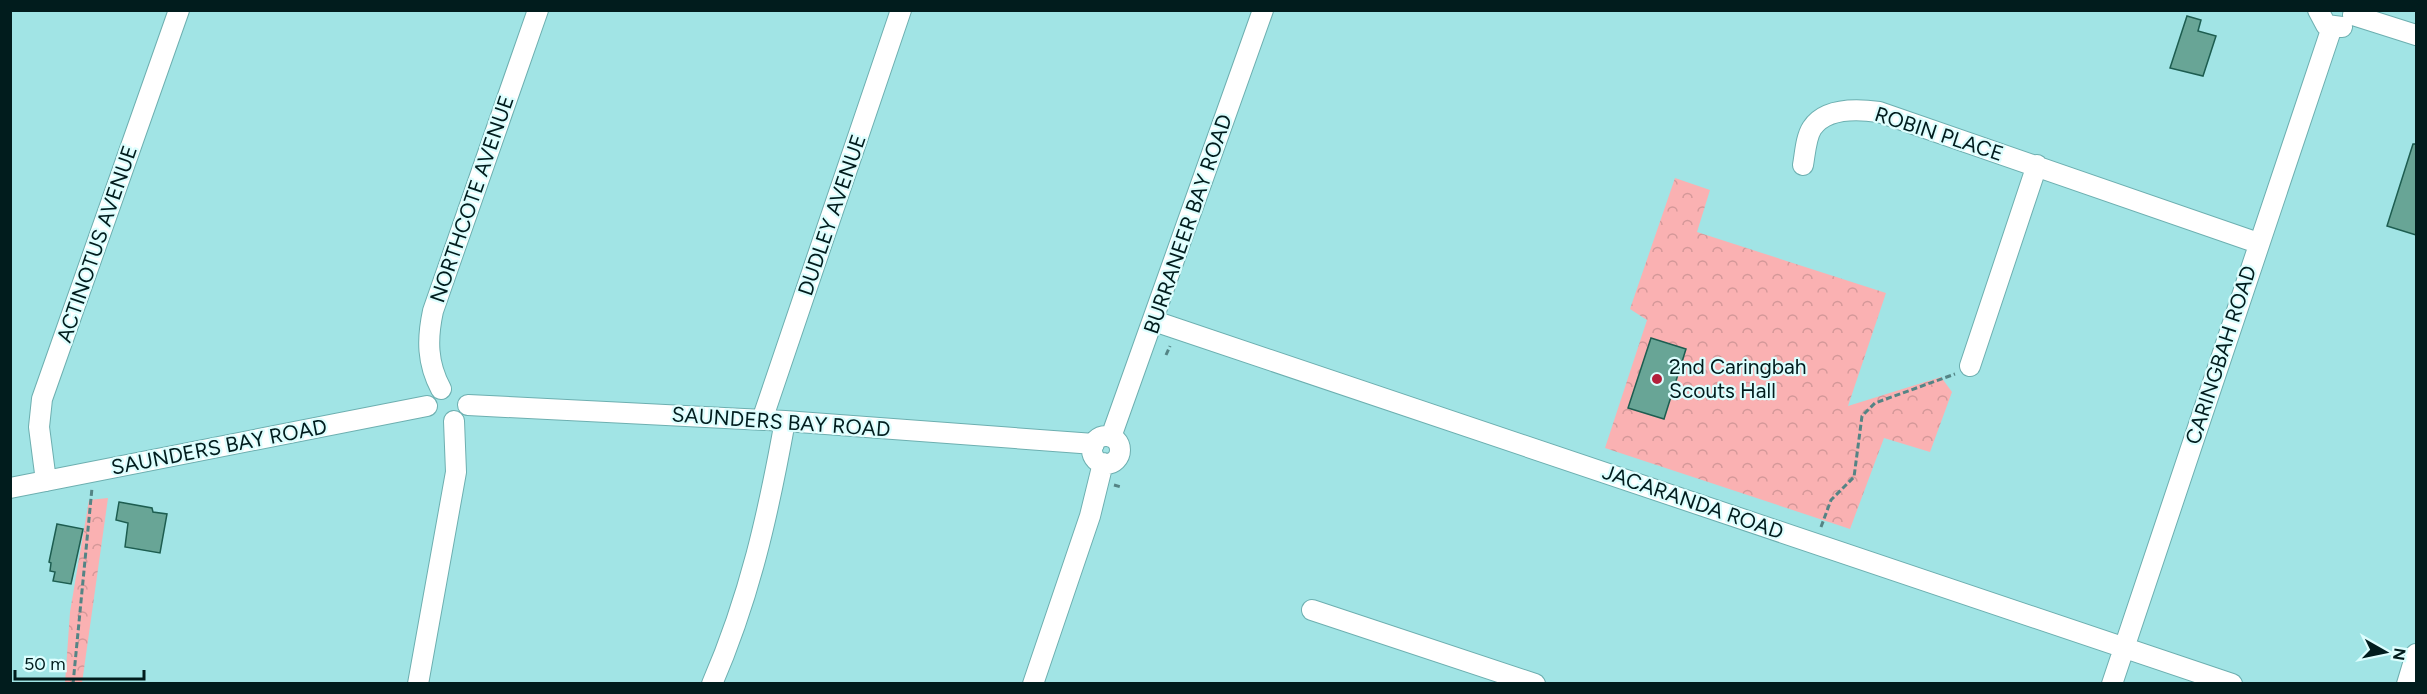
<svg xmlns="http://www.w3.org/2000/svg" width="2427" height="694" font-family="Figtree,sans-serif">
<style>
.park{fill:url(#park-crowns)}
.building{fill:#68a596;stroke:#1d5d50;stroke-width:1.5}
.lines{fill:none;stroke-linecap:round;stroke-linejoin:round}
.minor-casing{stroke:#6dafb0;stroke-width:22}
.path{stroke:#548485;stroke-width:3;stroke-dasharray:6 3;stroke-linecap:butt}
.minor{stroke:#fff;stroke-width:20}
.poi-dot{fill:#b3203b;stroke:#ddfefe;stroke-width:2}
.labels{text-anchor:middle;stroke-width:4.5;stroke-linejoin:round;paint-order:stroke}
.street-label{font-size:21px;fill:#011c1d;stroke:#ddfefe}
.poi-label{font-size:21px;fill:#011c1d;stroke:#ddfefe;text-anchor:start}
</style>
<defs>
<pattern id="park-crowns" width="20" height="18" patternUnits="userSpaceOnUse" patternTransform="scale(1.5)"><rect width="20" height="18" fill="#fab1b2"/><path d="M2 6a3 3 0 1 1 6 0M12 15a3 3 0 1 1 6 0" fill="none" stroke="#d49899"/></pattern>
</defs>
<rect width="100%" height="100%" fill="#a1e4e5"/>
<path class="park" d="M 1675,178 L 1710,190 L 1697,232 L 1886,293 L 1848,406 L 1941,377 L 1952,392 L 1930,452 L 1884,438 L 1850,529 L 1605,448 L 1647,320 L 1630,309 Z
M 108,498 L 82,683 L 65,683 L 70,612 L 89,500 Z"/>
<path class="building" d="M 2187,16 L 2201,20 L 2198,31 L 2216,36 L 2203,76 L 2170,68 Z
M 2413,144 L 2416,144 L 2416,235 L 2387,226 Z
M 1651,338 L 1686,349 L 1664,419 L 1628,408 Z
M 119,502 L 152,508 L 153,512 L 167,514 L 160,553 L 125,547 L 128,523 L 116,520 Z
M 57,524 L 83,529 L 71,584 L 53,581 L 55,572 L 50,571 L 51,563 L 49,562 Z"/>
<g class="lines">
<defs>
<path id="minor" d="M 2318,10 L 2326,25 L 2342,27
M 2353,15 L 2416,35
M 1803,165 C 1805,154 1806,137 1812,128 C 1826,107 1858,109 1879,112 L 2258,243
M 1154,321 L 2232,684
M 1970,366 L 2037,165
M 441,389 C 427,363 427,339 433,311 L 538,10
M 468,405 L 785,421 L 1094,444
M 762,420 L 901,10
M1092 450a14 14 0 1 1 28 0a14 14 0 1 1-28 0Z
M 1111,437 L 1263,10
M 46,481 L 39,427 L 42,399 L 179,10
M 10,488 L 427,406
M 1312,610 L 1535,684
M 418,684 L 456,472 L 454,421
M 712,684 C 750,596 768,515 785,421
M 1033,684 L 1090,516 L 1103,463
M 2112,684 L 2332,27
M 2407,684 L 2416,654"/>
</defs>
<use href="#minor" class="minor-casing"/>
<path class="path" d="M 1166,355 L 1170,346
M 1114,485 L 1121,487
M 1821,527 L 1831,500 L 1854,477 L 1862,416 L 1875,403 L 1955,374
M 73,684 L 92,488"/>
<use href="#minor" class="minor"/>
</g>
<circle class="poi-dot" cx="1657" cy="379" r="6"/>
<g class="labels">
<g class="street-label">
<text transform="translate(1939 134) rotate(18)" y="7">ROBIN PLACE</text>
<text transform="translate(472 199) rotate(-71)" y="7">NORTHCOTE AVENUE</text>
<text transform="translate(832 215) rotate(-71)" y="7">DUDLEY AVENUE</text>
<text transform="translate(1188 224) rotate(-71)" y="7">BURRANEER BAY ROAD</text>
<text transform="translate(97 244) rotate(-71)" y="7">ACTINOTUS AVENUE</text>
<text transform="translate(2221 355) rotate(-72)" y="7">CARINGBAH ROAD</text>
<text transform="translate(781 422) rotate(4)" y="7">SAUNDERS BAY ROAD</text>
<text transform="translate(219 447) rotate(-11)" y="7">SAUNDERS BAY ROAD</text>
<text transform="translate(1693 502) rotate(19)" y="7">JACARANDA ROAD</text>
</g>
<g class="poi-label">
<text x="1669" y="374">2nd Caringbah<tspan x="1669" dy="24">Scouts Hall</tspan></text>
</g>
</g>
<rect width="2427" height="694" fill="none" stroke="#011c1d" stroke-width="24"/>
<g transform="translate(2385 652) rotate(99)" stroke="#ddfefe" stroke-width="4.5" paint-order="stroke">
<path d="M0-4.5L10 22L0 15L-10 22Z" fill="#011c1d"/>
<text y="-9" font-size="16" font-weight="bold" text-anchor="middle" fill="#011c1d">N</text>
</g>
<path d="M15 670v9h129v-9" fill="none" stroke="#011c1d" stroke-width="3"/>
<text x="24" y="670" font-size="18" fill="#011c1d" stroke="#ddfefe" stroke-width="4.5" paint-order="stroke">50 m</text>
</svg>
